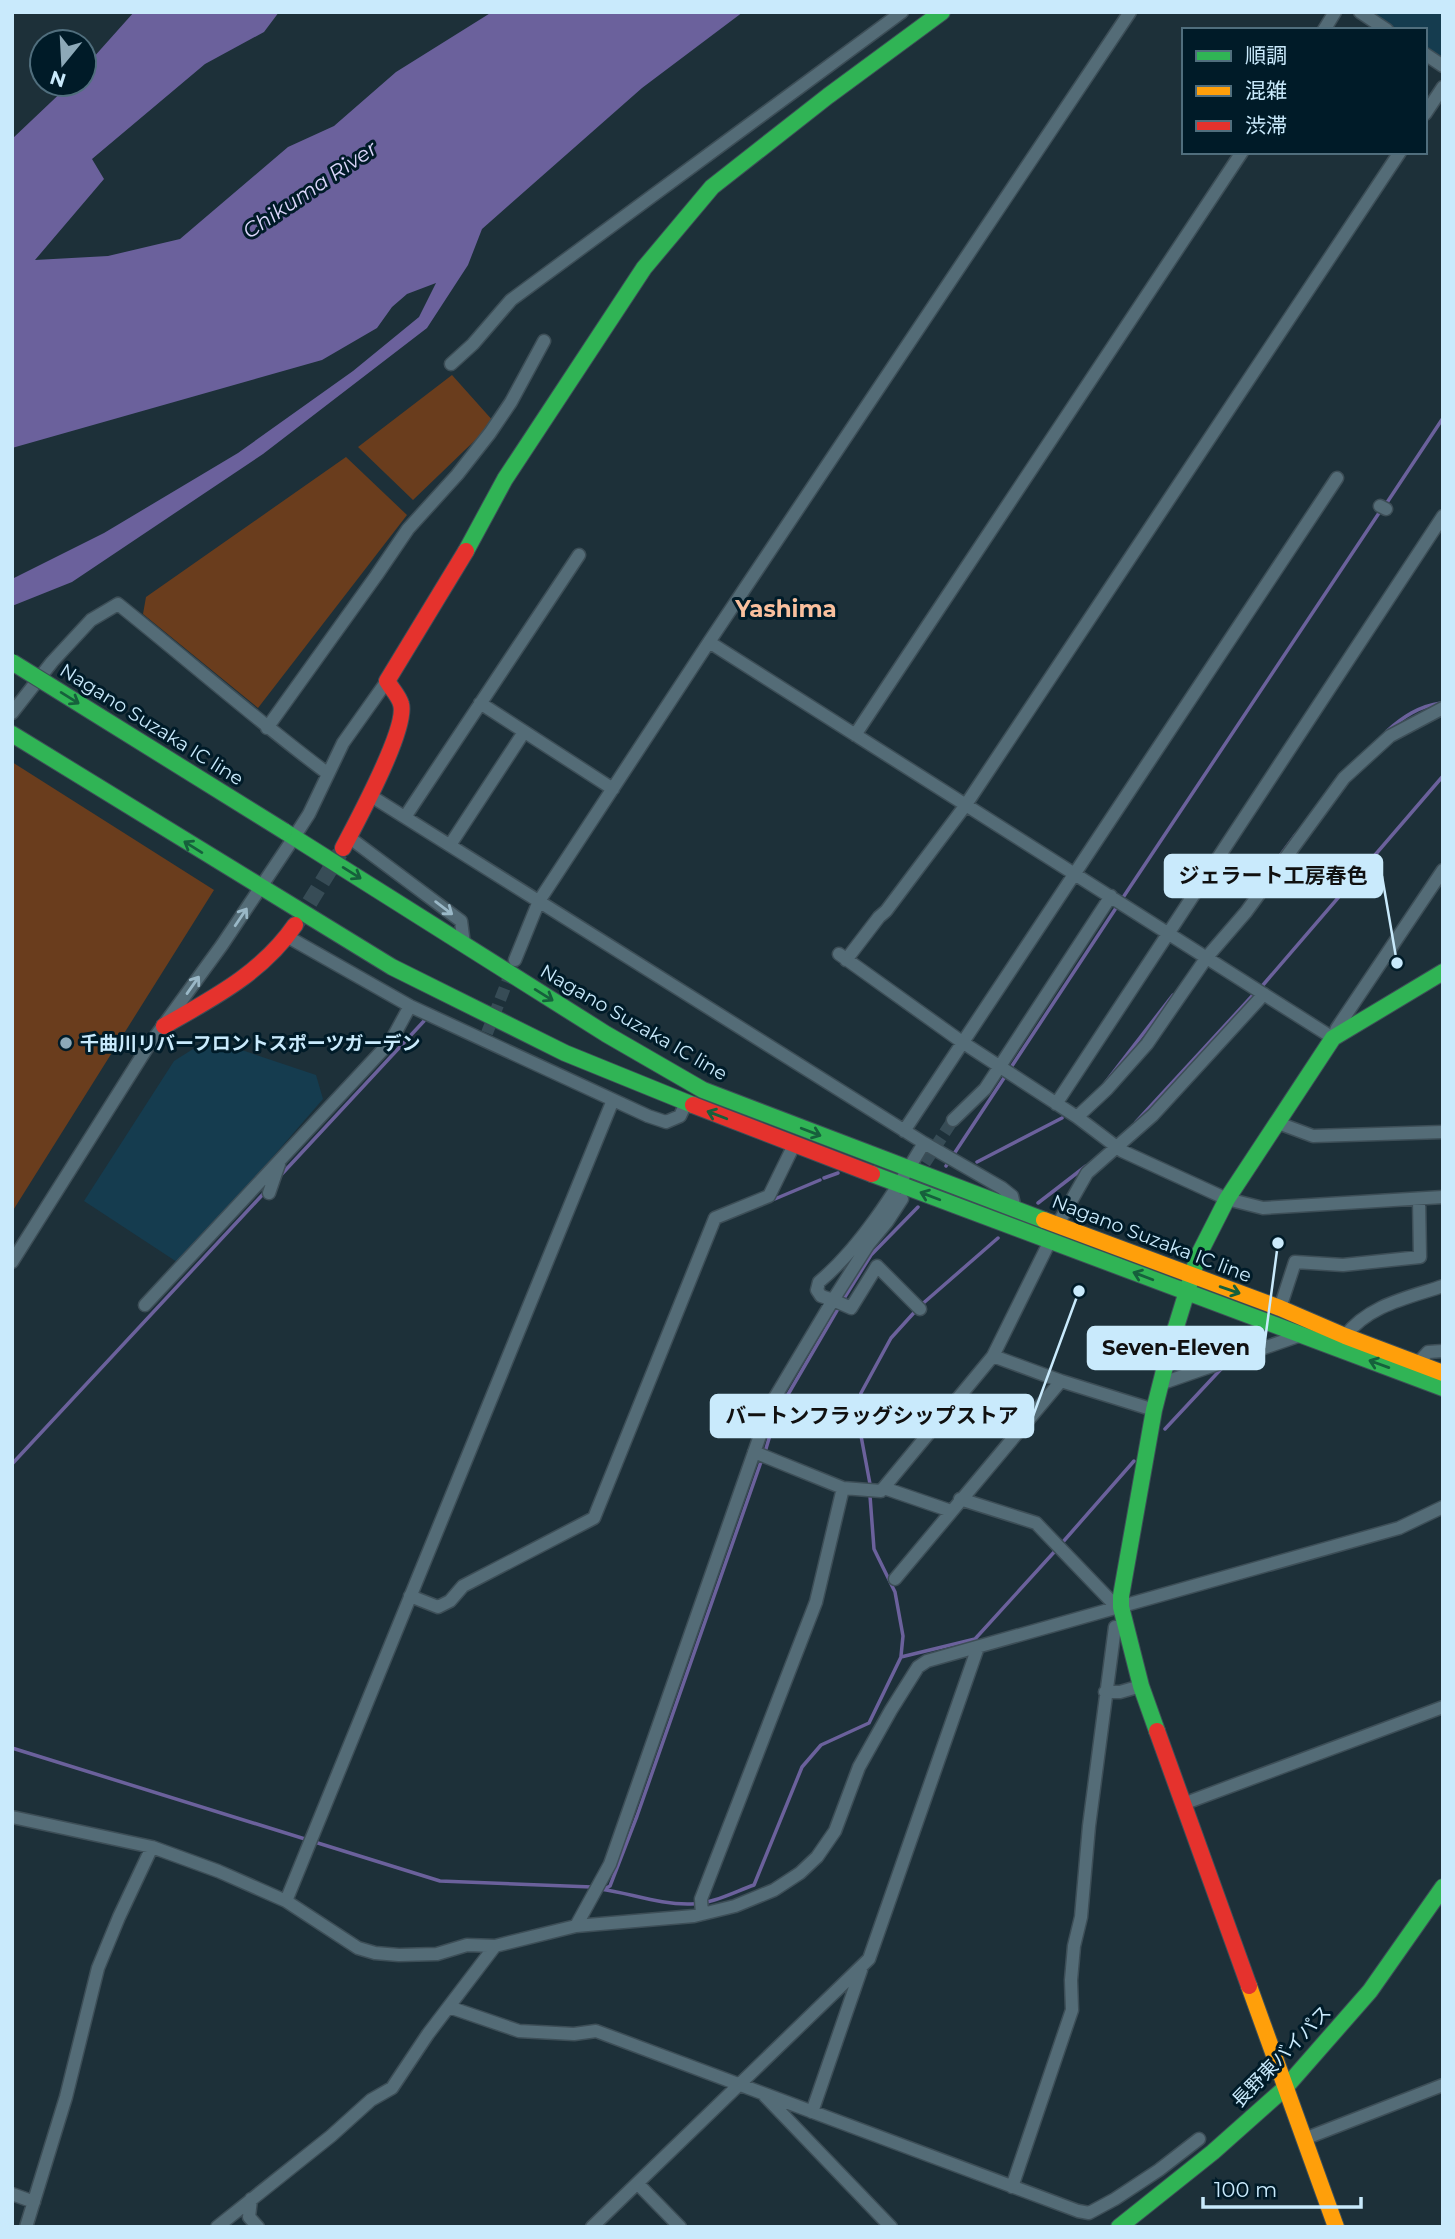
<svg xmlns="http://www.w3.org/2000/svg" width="1455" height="2239" font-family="Montserrat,'Noto Sans JP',sans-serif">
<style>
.built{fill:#153c4f}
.green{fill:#6a3d1d}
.water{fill:#6b619c}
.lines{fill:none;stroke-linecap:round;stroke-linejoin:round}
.stream{stroke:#6b619c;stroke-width:3.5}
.street-tunnel{stroke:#374c56;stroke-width:12;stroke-dasharray:12 6;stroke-linecap:butt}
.secondary-tunnel{stroke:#374c56;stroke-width:16;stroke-dasharray:16 8;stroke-linecap:butt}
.street-casing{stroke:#3d4e57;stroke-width:15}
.fast-casing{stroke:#3d4e57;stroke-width:18}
.slow-casing{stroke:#3d4e57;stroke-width:18}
.jam-casing{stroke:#3d4e57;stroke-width:18}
.street{stroke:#546c77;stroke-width:12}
.fast{stroke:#30b455;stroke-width:16}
.slow{stroke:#ff9f0a;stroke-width:16}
.jam{stroke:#e5322d;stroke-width:16}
.fast-bridge-casing{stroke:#3d4e57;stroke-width:18;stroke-linecap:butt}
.fast-bridge{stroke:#30b455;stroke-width:16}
.oneway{stroke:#16603c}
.oneway2{stroke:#9ab8c7}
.poi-dot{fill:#8da9b8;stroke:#001b28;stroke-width:2.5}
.labels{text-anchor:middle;stroke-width:6;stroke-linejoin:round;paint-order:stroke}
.street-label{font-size:19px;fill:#c9eafc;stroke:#001b28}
.poi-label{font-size:19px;font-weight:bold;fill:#c9eafc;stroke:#001b28;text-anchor:start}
.water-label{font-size:21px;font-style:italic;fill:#dbd6fb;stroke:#001b28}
.quarter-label{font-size:23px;font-weight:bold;fill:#f9c09e;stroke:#001b28}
.leader{fill:none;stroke:#c9eafc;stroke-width:2.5}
.callout-dot{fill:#c9eafc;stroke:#001b28;stroke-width:2.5}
.callout{fill:#c9eafc;stroke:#c9eafc;stroke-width:2.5}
.callout-label{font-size:21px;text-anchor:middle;font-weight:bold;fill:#111}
</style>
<rect width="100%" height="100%" fill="#1d3039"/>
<path class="built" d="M 1366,12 L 1443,12 L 1443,61 L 1425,50 L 1425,30 L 1393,30 Z
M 209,1039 L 316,1075 L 323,1099 L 180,1264 L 84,1201 L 174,1061 Z"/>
<path class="green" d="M 452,375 L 494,422 L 413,500 L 358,447 Z
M 346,457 L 407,515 L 258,708 L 143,614 L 146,597 Z
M 12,762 L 214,890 L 12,1212 Z"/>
<path class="water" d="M 134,12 L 279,12 L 264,32 L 205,64 L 92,159 L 104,179 L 35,260 L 108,256 L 180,239 L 288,147 L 334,126 L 396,72 L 492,12 L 743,12 L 642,88 L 482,229 L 468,265 L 427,328 L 263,454 L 72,582 L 12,606 L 12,579 L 104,533 L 238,453 L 353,371 L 419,317 L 436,283 L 407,294 L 392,307 L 377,328 L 322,360 L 12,448 L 12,139 L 70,84 L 84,84 L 84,68 Z"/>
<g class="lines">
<path class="stream" d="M 1386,504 L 1443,418
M 1387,731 C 1403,717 1419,706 1441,703
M 1265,876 L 1296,834
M 1124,896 L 1381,510
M 1263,985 L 1443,776
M 1105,1083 L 1173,995
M 1136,1122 L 1253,995
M 977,1162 L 1062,1118
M 946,1166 L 1116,908
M 280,1176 L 424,1021
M 824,1178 L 838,1173
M 770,1201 L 820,1180
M 1038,1203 L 1086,1166
M 843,1300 L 871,1255 L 918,1207
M 1165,1429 L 1222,1368
M 765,1452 L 776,1415 L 839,1307
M 12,1464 L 265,1192
M 870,1484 L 856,1409 L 861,1393 L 891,1338 L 920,1306 L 998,1238
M 870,1496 L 874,1549 L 895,1592 L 903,1636 L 901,1656
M 1062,1543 L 1134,1461
M 12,1748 L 440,1881 L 592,1887
M 606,1888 L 610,1886 L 637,1816 L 762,1459
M 600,1889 C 630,1893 660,1905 691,1904 C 712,1904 734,1892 754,1885 L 802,1767 L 821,1745 L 869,1723 L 901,1657 L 975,1639 L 1056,1550"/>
<path class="street-tunnel" d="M 487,1033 L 513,967
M 915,1178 L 953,1120"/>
<path class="secondary-tunnel" d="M 297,923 L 340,853"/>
<defs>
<path id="street" d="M 1360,12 L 1387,30
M 1324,30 L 1335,12
M 1425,54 L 1443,66
M 1425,114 L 1443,87
M 451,364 L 473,344 L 511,300 L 902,12
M 1380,506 L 1386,509
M 709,642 L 1333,1038 L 1337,1028 L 1443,870
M 480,703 L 613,789
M 12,713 L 52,662 L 91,620 L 118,604 C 188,660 255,719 327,773
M 267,728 L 376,576 L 408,529 L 457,475 L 490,433 L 511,402 L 544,341
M 855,735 L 1242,152
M 371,796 L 924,1143 C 896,1190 861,1247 819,1282 L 817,1290 L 821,1296 L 833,1300 L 771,1404 L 610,1864 L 576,1926
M 405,817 L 579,555
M 350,838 L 461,921 L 464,944
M 450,845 L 524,732
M 288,937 L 410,1006 L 648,1116 L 666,1122 L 680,1116 L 686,1103
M 839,954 L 962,1042 L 1077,1117 L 1122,1151 L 1227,1199 L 1263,1208 L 1443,1197
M 515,960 L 539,901 L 709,642 L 1130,12
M 846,960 L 879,917 L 886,911 L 965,806 L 1400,152
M 1056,1104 L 1443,516
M 1077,1117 L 1107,1089 L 1147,1044 L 1207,957 L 1246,912 L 1344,778 L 1390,736 L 1443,708
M 953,1120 L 985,1089 L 1111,896
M 1278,1123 L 1313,1136 L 1443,1132
M 904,1131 L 1337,478
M 924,1143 L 1002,1188 L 1012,1196 L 1015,1209
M 269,1193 L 279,1164
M 902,1199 L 887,1222 L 868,1245 L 833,1300 L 851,1308 L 877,1266 L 920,1309
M 1058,1224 L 1087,1173 L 1153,1115 L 1264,994
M 12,1262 L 147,1048 L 222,945 L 289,845 L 309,814 L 343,743 L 387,681
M 145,1305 L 391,1041 L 410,1006
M 1280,1308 L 1295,1262 L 1343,1265 L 1420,1257 L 1419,1199
M 1345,1336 C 1369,1305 1407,1298 1443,1286
M 993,1356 L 1061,1381 L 1154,1410
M 1418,1363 L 1428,1352 L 1443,1351
M 1160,1384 L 1301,1335
M 754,1452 L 843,1488 L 881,1491 L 993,1356 L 1050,1241
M 884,1488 L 951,1511
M 960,1499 L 1036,1523 L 1111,1601
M 895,1579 L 1061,1381
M 410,1596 L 438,1607 L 450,1601 L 463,1586 L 594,1518 L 715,1218 L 769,1196 L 794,1145
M 1105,1692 L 1120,1692 L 1141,1686
M 1183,1804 L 1443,1707
M 12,1817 L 152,1847 L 218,1871 L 286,1901 L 358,1948 L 375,1953 L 399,1955 L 437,1954 L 467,1945 L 495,1946 L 576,1926 L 694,1916 L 735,1906 L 774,1890 L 800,1873 L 817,1857 L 835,1831 L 859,1767 L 891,1710 L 918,1667 L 927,1661 L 1399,1528 L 1443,1507
M 286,1901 L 613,1100
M 702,1914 L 701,1899 L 816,1602 L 843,1488
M 449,2007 L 519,2031 L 574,2034 L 596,2031 L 1078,2211 L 1089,2213 L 1115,2199 L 1159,2170 L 1199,2139
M 765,2096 L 891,2227
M 812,2112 L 861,1970
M 1304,2139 L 1443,2085
M 638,2184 L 680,2227
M 1012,2187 L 1072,2010 L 1071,1980 L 1074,1946 L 1081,1917 L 1089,1826 L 1115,1627
M 12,2194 L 34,2202
M 251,2199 L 249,2217 L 258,2227
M 26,2227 L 66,2097 L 98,1968 L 119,1917 L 152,1847
M 217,2227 L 331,2136 L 371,2100 L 392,2088 L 428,2034 L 495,1946
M 592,2227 L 869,1959 L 978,1647"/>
<path id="fast" d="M 466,551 L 505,479 L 644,268 L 712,187 L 828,96 L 942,12
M 12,734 L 392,967 L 565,1053 L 693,1105
M 284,831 L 606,1034 L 703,1090 L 1044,1220
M 872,1174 L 1443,1388
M 1157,1731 L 1141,1686 L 1121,1607 L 1121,1596 L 1154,1410 L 1171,1343 L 1198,1256 L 1227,1199 L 1333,1038 L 1443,972
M 1119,2227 L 1213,2152 L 1285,2088 L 1370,1991 L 1443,1887"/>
<path id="slow" d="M 1044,1220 L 1280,1308 L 1345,1336 L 1443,1373
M 1249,1986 L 1336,2227"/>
<path id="jam" d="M 343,848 C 356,823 408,728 401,704 C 399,696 391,688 387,681 L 466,551
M 164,1026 C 213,998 262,973 295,925
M 693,1105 L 872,1174
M 1157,1731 L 1249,1986"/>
</defs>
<use href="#street" class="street-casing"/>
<use href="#fast" class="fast-casing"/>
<use href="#slow" class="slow-casing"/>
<use href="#jam" class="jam-casing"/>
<use href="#street" class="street"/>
<use href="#fast" class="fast"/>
<use href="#slow" class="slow"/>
<use href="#jam" class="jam"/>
<defs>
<path id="fast-bridge" d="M 12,662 L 284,831"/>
</defs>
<use href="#fast-bridge" class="fast-bridge-casing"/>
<use href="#fast-bridge" class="fast-bridge"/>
</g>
<defs><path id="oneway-shaft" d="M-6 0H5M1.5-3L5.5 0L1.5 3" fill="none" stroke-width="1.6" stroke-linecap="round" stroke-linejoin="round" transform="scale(1.75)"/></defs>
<g class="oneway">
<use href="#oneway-shaft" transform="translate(70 698) rotate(32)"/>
<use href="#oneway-shaft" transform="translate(193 847) rotate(-148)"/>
<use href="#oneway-shaft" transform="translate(352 873) rotate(32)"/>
<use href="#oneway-shaft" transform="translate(544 995) rotate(32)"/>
<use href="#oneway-shaft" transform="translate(717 1115) rotate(-159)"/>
<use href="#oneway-shaft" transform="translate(811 1132) rotate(21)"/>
<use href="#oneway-shaft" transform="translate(930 1196) rotate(-159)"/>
<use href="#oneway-shaft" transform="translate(1143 1276) rotate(-159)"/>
<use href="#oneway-shaft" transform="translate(1230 1290) rotate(19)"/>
<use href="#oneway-shaft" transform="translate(1379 1364) rotate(-160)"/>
</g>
<g class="oneway2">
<use href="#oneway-shaft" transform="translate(444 908) rotate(37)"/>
<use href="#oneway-shaft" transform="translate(241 917) rotate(-56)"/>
<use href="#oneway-shaft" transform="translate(193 985) rotate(-55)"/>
</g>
<circle class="poi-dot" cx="66" cy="1043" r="7"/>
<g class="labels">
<g class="street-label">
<text transform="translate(152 724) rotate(32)" y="7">Nagano Suzaka IC line</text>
<text transform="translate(634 1022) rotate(30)" y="7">Nagano Suzaka IC line</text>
<text transform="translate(1152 1238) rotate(21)" y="7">Nagano Suzaka IC line</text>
<text transform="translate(1281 2056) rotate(-46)" y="7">長野東バイパス</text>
</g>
<g class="poi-label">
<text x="80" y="1050">千曲川リバーフロントスポーツガーデン</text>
</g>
<g class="water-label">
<text transform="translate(310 190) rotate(-34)" y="7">Chikuma River</text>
</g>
<g class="quarter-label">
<text x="786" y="617">Yashima</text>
</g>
</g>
<path class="leader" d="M1397 963L1382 876M1278 1243L1264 1348M1079 1291L1033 1416"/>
<g class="callout-dot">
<circle cx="1397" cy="963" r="7"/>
<circle cx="1278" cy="1243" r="7"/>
<circle cx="1079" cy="1291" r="7"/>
</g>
<g class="callout">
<rect x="1165" y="855" width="217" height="42" rx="7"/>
<rect x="1088" y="1327" width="176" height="42" rx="7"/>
<rect x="711" y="1395" width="322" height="42" rx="7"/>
</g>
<g class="callout-label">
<text x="1273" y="883">ジェラート工房春色</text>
<text x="1176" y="1355">Seven-Eleven</text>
<text x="872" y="1423">バートンフラッグシップストア</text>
</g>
<rect width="1455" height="2239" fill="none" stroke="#c9eafc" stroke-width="28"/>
<rect x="1182" y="28" width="245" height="126" fill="#001b28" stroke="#506e7d" stroke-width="2"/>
<rect x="1196" y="51" width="35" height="10" fill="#30b455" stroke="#506e7d" stroke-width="2"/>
<text x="1245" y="63" font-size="21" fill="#c9eafc">順調</text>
<rect x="1196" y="86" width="35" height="10" fill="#ff9f0a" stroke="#506e7d" stroke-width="2"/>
<text x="1245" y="98" font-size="21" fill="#c9eafc">混雑</text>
<rect x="1196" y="121" width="35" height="10" fill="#e5322d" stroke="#506e7d" stroke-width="2"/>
<text x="1245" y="133" font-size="21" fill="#c9eafc">渋滞</text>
<g transform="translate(63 63) rotate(198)"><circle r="33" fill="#001b28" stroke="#506e7d" stroke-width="2"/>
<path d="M0-5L12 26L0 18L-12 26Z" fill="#8da9b8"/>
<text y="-10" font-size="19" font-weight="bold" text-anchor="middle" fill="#c9eafc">N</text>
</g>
<path d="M1203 2197v10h158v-10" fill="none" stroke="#c9eafc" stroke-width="3.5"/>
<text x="1214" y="2197" font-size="21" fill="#c9eafc" stroke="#001b28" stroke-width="5" paint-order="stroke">100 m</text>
</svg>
